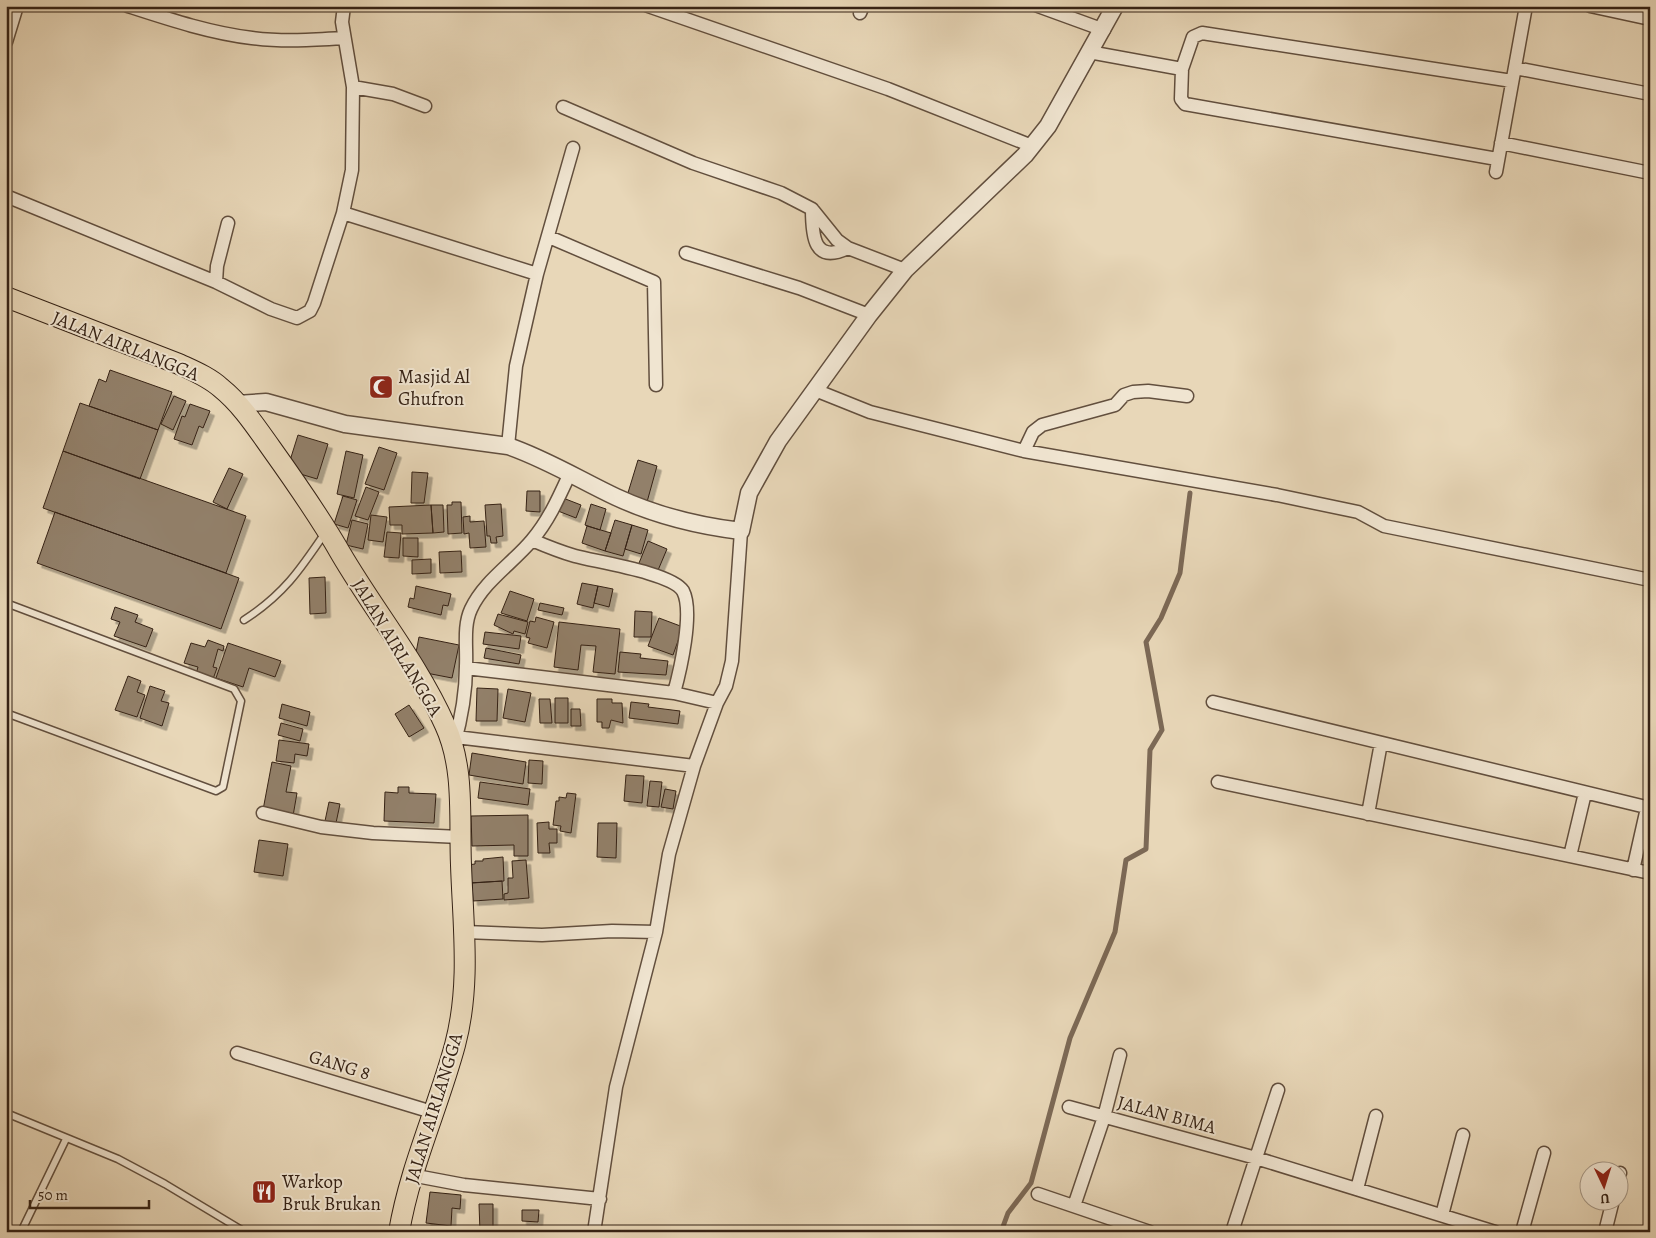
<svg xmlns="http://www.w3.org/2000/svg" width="1656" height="1238" font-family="Alegreya,serif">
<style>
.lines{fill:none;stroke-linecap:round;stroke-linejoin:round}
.stream{stroke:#7c6956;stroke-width:5}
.building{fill:#92806a;stroke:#352215;filter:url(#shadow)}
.service-casing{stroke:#624f3e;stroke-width:9}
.minor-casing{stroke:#624f3e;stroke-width:15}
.tertiary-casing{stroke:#624f3e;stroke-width:19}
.primary-casing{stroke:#352215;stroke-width:22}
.service{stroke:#f0e5d1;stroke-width:6}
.minor{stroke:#f0e5d1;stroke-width:12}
.tertiary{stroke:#f0e5d1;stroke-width:16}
.primary{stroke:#e8d7b8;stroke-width:20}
.labels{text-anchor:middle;stroke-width:4;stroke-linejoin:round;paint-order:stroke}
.street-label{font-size:19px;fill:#352215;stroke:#f0e5d1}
.poi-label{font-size:19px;fill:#352215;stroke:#f0e5d1;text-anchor:start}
</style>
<defs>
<filter id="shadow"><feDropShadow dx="4.5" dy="4.5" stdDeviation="0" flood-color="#0004"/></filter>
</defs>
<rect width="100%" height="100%" fill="#e8d7b8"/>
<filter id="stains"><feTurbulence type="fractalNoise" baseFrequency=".004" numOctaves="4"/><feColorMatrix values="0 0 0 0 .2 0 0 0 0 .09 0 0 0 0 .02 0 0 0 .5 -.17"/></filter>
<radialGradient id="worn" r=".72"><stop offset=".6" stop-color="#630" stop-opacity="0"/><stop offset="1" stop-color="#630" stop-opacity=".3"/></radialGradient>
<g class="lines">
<path class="stream" d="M 1001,1232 L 1008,1213 L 1031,1183 L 1070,1038 L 1115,932 L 1126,860 L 1146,849 L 1150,750 L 1162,730 L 1146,642 L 1161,618 L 1180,573 L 1190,493"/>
</g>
<path class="building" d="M 110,370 L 172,392 L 158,430 L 89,406 L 99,379 L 106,382 Z
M 174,396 L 186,401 L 173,430 L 161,424 Z
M 80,403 L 158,430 L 140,479 L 63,451 Z
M 190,404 L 210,411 L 203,428 L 199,426 L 192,445 L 174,439 L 182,416 L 185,417 Z
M 298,435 L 328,444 L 317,479 L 287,470 Z
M 379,447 L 397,453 L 384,490 L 365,484 Z
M 63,451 L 246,516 L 226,573 L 43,508 Z
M 346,451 L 363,455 L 354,498 L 337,494 Z
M 638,460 L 657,466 L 647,502 L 627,496 Z
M 229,468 L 243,474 L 227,509 L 213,502 Z
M 412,472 L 428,473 L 424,503 L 411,503 Z
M 366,487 L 379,492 L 368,520 L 355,516 Z
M 527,491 L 540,491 L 540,512 L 526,511 Z
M 343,496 L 357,500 L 348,528 L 334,524 Z
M 563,498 L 581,505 L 576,518 L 558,511 Z
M 452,502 L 461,502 L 462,533 L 448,534 L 447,505 L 452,505 Z
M 501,504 L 503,536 L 496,537 L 497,543 L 491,543 L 490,536 L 487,536 L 485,505 Z
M 591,504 L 606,509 L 600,530 L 585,525 Z
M 431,505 L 443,505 L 444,532 L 433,533 Z
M 431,505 L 433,533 L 402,534 L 402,525 L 390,525 L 389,507 Z
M 55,512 L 239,578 L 221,629 L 37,563 Z
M 371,515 L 387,517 L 383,542 L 368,540 Z
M 470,516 L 470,522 L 484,521 L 486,547 L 470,548 L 469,533 L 464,534 L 463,517 Z
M 352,520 L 368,524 L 363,549 L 346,545 Z
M 615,520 L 632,525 L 623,556 L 605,551 Z
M 632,525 L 648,530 L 641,554 L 625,549 Z
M 587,526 L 611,533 L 605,551 L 582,543 Z
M 387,532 L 401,533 L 399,558 L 384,557 Z
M 403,538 L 418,538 L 418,557 L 403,556 Z
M 648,541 L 667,549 L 656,575 L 637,568 Z
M 461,551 L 462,572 L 440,573 L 439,552 Z
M 431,559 L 431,573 L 412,574 L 412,560 Z
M 325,577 L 326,613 L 310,614 L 309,578 Z
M 582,583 L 598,586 L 593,608 L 577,604 Z
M 416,586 L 451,594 L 448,606 L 443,605 L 441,615 L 408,607 L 410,598 L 414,599 Z
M 598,586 L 613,589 L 609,607 L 594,603 Z
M 510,591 L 534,599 L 527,621 L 501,613 Z
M 540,603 L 564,608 L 562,615 L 538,610 Z
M 115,607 L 138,615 L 135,622 L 153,629 L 146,647 L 114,636 L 120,622 L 111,619 Z
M 635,611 L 652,612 L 651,637 L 634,637 Z
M 498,614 L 528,622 L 525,634 L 514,631 L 513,634 L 494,625 Z
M 536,617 L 554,622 L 547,648 L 528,643 L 530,638 L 526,637 L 530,621 L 535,622 Z
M 659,618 L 683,627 L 673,655 L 648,646 Z
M 559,622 L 620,629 L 615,674 L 593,672 L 596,646 L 581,645 L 578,670 L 554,667 Z
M 485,632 L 521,636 L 519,649 L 483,644 Z
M 419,637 L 459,645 L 452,678 L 421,672 L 414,663 Z
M 208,640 L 224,646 L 223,651 L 218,649 L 213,667 L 217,668 L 213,679 L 196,674 L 198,667 L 184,663 L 191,643 L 205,647 Z
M 228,643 L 281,661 L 275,677 L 249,668 L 243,687 L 216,678 Z
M 486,648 L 521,655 L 519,664 L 484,658 Z
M 620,652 L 641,654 L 640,658 L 668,661 L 666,675 L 618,672 Z
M 128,676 L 141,681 L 137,692 L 145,695 L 137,717 L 115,710 Z
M 150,686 L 165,691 L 161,701 L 169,703 L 162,726 L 140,718 Z
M 477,688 L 498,689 L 497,721 L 476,721 Z
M 508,689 L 531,693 L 525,722 L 503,718 Z
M 555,698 L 568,698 L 568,723 L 555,723 Z
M 539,699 L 550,699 L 552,723 L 540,723 Z
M 597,699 L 612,699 L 612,703 L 622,703 L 623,723 L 611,720 L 609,728 L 602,728 L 602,722 L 597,722 Z
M 631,702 L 649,704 L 648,707 L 680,711 L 678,724 L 629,718 Z
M 282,704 L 310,712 L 307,726 L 279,718 Z
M 409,705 L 424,728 L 409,737 L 395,714 Z
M 571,709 L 580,709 L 581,726 L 571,726 Z
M 281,723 L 303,729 L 300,741 L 278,735 Z
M 279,740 L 309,744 L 307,756 L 295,754 L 294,763 L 276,761 Z
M 472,753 L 526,762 L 523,784 L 469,775 Z
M 529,760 L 543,761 L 542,784 L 528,783 Z
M 272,762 L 291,766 L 286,792 L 297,793 L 293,816 L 263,810 Z
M 626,775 L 644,776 L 642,803 L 624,801 Z
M 650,781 L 662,782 L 659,807 L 647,806 Z
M 480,782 L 530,789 L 528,805 L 478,798 Z
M 398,787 L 409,787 L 409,793 L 436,794 L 434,823 L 384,821 L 385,792 L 398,793 Z
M 665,789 L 676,791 L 673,809 L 661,807 Z
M 567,793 L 576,794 L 571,833 L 560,831 L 561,826 L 553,825 L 556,801 L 559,801 L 559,797 L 566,798 Z
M 329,802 L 340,804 L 336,823 L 325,821 Z
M 528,815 L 528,856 L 514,856 L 514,845 L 472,846 L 471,816 Z
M 549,822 L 549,829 L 557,829 L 557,843 L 549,843 L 550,853 L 538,853 L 537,823 Z
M 598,823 L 617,823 L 616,858 L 597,857 Z
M 259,840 L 288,844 L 283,876 L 254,872 Z
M 503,857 L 504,881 L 468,883 L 467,865 L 475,864 L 475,861 L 483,861 L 483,859 Z
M 526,860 L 529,898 L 504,900 L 504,894 L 508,893 L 508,878 L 513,878 L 512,861 Z
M 502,881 L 503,899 L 473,901 L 472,883 Z
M 430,1192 L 461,1195 L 460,1209 L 452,1208 L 451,1226 L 426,1223 Z
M 479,1204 L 493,1204 L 493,1232 L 480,1232 Z
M 522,1210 L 539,1210 L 538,1222 L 522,1221 Z
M 427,1228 L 446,1231 L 446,1232 L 426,1232 Z"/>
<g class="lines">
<defs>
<path id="service" d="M 6,603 L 234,689 L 241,701 L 223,787 L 216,791 L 6,713
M 244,620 C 283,595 300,570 325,533
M 6,1113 L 118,1159 L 165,1184 L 245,1232
M 21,1232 L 66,1139"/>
<path id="minor" d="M 128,6 C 168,19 210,33 252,38 C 283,42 313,40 344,38
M 648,6 L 888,89 L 1032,146
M 1038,6 L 1104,30
M 1590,6 L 1650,19
M 860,13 L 863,6
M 6,42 L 17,6
M 1089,52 L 1182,69 L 1193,37 L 1202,33 L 1512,81
M 1515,68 L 1650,94
M 1182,69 L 1181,99 L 1185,104 L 1497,159
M 353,87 L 393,94 L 425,106
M 563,107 L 693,163 L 781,193 L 812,209 C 812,237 814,264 848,248 L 905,270
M 1501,143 L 1650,173
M 1496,172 L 1526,6
M 6,196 L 216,282 L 271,309 L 297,318 L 310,311 L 314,303 L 343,213 L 537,274
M 812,209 L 837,240 L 848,248
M 343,213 L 352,170 L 353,87 L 342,22 L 344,6
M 549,237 L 654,282 L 656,385
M 686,253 L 799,288 L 869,315
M 216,282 L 217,266 L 228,223
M 815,390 L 870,412 L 1024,451 L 1277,495 L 1358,512 L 1384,526 L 1650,580
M 508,446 L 516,366 L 537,274 L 573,148
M 1024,451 L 1033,432 L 1042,425 L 1115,405 L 1124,395 L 1133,392 L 1148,391 L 1187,396
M 532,540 C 546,546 561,552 575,556 C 597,562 672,573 683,591 C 694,612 680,671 674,693
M 466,668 L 674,693 L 717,703
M 1213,702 L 1650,808
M 456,737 L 694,766
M 454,745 C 461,720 466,692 466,666 C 467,647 463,626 471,609 C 484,581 513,563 532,540 C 549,520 559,497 570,473
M 1218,782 L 1650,873
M 263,813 L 321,827 L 373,833 L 460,837
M 1368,814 L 1381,743
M 1570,856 L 1585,793
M 1633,870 L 1647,808
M 465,932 L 542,935 L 612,931 L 656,932
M 237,1053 L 432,1112
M 1069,1107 L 1256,1158 L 1495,1232
M 411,1175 L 464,1185 L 600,1199
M 1618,1177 L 1620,1173
M 1357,1189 L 1376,1116
M 1038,1194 L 1150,1232
M 1074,1206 L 1104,1117 L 1120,1055
M 1442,1215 L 1463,1135
M 594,1232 L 616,1087 L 656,932 L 669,854 L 694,766 L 717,703 L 726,686 L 732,661 L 741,531
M 1232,1232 L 1278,1090
M 1522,1232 L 1544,1153
M 1605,1232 L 1613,1200"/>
<path id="tertiary" d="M 237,404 L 266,402 L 345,424 L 508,446 C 546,459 580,480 616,497 C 655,515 699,526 741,531 L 749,493 L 778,441 L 869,315 L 905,270 L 1025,155 L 1048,126 L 1115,6"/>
<path id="primary" d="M 6,297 L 179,364 C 194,371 209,377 221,388 C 241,404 256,427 271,448 C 296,483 320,517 341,554 C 375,612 418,664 445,725 C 465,768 459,819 461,865 C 463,925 471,985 455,1045 C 438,1108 410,1167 399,1232"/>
</defs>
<use href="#service" class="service-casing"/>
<use href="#minor" class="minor-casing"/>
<use href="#tertiary" class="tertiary-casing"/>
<use href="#primary" class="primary-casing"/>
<use href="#service" class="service"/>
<use href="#minor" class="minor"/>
<use href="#tertiary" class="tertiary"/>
<use href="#primary" class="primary"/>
</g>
<defs>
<symbol id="mosque-square" viewBox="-11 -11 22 22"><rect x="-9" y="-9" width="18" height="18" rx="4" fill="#8f2418" stroke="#f0e5d1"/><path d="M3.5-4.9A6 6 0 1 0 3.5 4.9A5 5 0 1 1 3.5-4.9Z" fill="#fff"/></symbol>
<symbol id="restaurant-square" viewBox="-11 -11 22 22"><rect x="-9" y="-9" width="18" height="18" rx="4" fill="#8f2418" stroke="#f0e5d1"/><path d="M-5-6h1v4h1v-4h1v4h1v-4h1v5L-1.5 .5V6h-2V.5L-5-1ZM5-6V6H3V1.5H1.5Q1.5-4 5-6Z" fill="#fff"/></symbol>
</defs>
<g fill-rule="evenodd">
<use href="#mosque-square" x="367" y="373" width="28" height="28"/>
<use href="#restaurant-square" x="250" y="1178" width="28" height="28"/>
</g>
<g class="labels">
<g class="street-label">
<text transform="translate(126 345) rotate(22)" y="7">JALAN AIRLANGGA</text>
<text transform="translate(398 647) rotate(59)" y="7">JALAN AIRLANGGA</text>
<text transform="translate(340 1064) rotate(17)" y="7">GANG 8</text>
<text transform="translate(433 1108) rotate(-73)" y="7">JALAN AIRLANGGA</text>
<text transform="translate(1167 1114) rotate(15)" y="7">JALAN BIMA</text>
</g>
<g class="poi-label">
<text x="398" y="383">Masjid Al<tspan x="398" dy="22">Ghufron</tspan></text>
<text x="282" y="1188">Warkop<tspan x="282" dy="22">Bruk Brukan</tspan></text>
</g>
</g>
<rect width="1656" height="1238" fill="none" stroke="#e8d7b8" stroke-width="25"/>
<rect x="8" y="8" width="1641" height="1223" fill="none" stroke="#352215" stroke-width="2.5"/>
<rect x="12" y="12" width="1631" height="1213" fill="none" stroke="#352215"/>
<g transform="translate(1604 1186) rotate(176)"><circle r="24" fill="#f0e5d1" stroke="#a59786"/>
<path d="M0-4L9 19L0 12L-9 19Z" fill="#8f2418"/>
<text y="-8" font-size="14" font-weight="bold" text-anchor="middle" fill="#352215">U</text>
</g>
<path d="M30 1200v8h119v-8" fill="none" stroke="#352215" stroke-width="2.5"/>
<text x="38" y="1200" font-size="15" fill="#352215" stroke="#f0e5d1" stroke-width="4" paint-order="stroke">50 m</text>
<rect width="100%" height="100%" filter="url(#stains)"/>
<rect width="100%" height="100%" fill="url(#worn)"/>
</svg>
